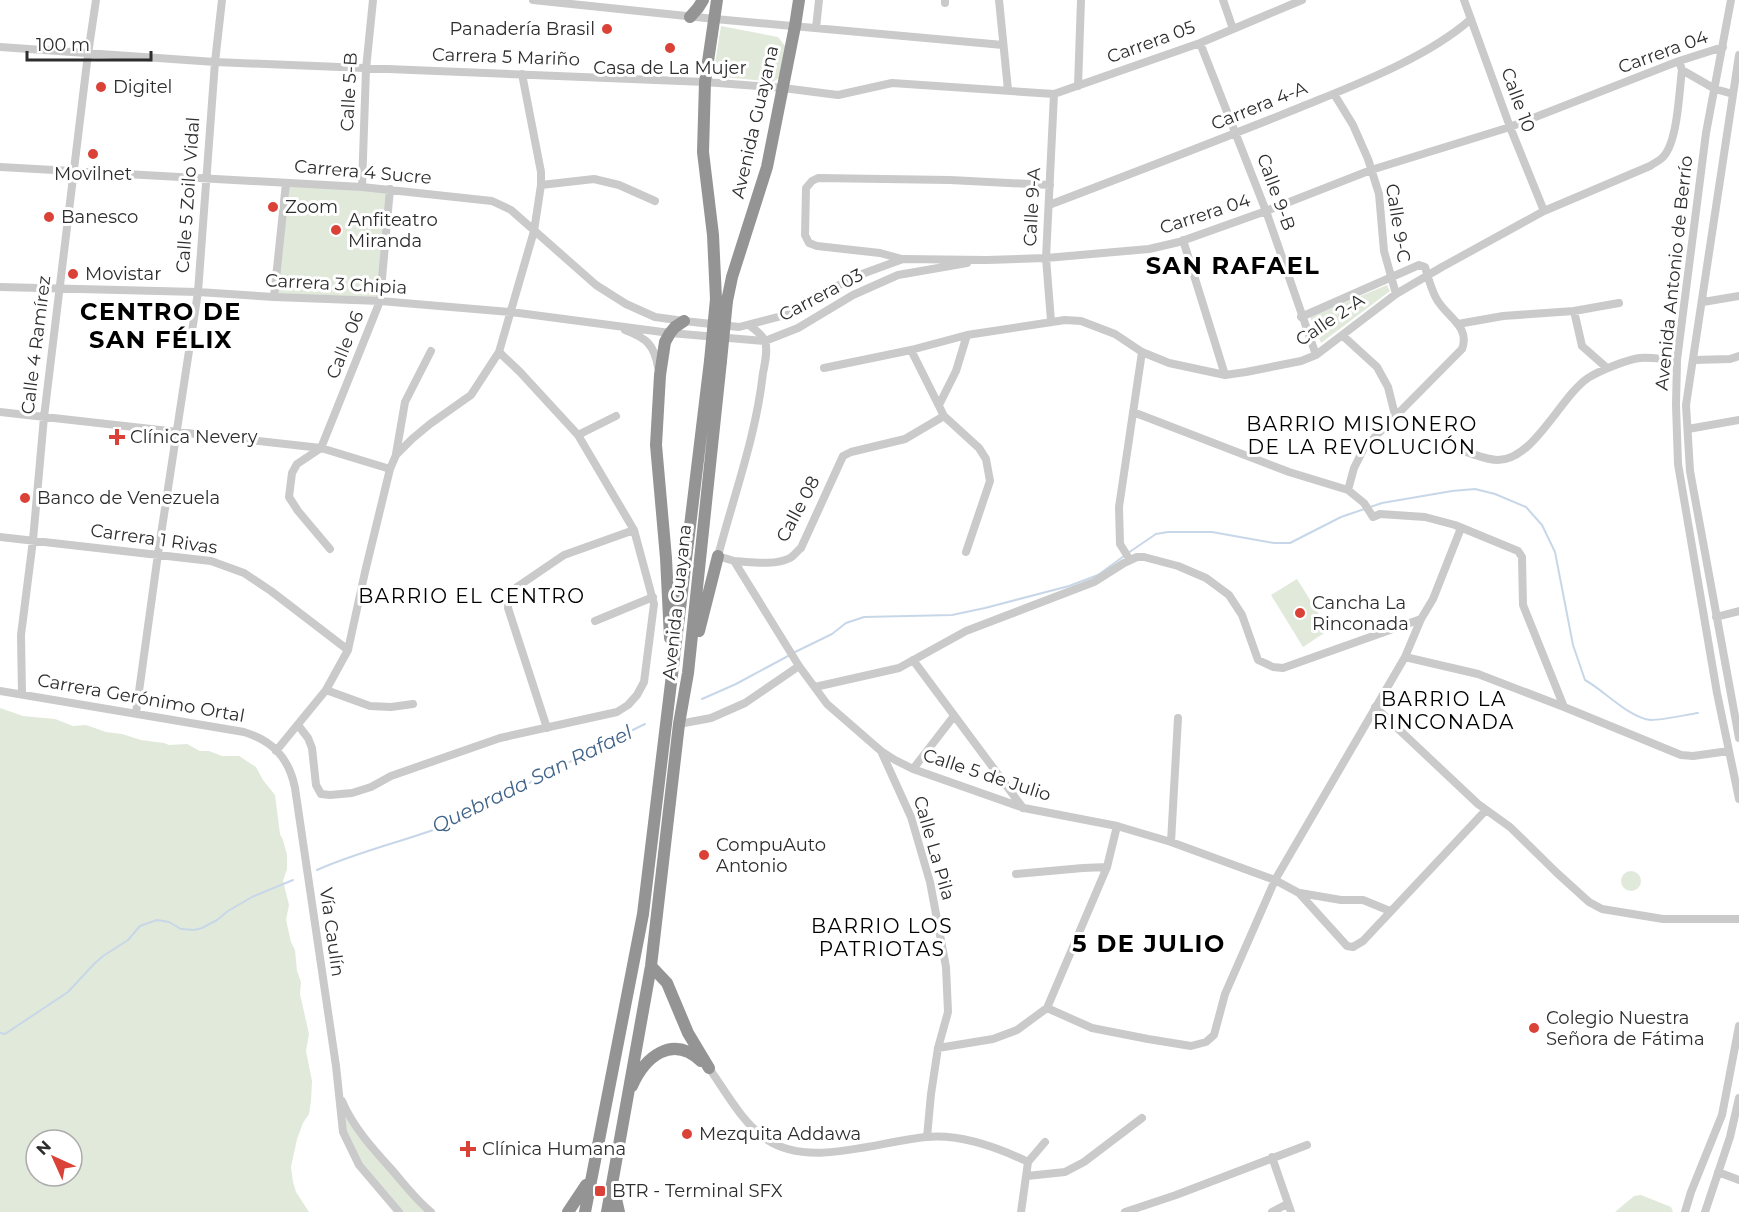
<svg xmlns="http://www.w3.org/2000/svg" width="1739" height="1212" font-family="Montserrat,sans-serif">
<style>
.green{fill:#e1e9db;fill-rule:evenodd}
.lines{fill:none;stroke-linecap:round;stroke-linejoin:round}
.stream{stroke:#c8d7e8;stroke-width:2}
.minor{stroke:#cacaca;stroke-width:8}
.highway{stroke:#949494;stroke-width:12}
.highway-bridge{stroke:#949494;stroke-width:12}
.poi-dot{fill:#da4238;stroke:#fff;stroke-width:2}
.labels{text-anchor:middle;stroke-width:6;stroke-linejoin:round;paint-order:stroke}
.poi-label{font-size:18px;fill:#2d2d2d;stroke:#fff;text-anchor:start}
.street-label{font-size:18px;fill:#2d2d2d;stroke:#fff}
.neighbourhood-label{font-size:20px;letter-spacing:1.5px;fill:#000;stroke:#fff}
.water-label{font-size:20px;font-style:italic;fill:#406389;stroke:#fff}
.district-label{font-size:24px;font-weight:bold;letter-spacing:1.5px;fill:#000;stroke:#fff}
</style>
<rect width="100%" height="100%" fill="#fff"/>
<path class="green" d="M 721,26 L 778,37 L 786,47 L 780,77 L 773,82 L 713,76 Z
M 289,186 L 387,192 L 378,298 L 277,295 Z
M 1387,285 L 1390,291 L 1321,343 L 1310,317 Z
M 1297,579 L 1329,630 L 1303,647 L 1271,595 Z
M 0,708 L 23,716 L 55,719 L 73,726 L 86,725 L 106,732 L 122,734 L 141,740 L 164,743 L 169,745 L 187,744 L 200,751 L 209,751 L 222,756 L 239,756 L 256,767 L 263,780 L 275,795 L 280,834 L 283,840 L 287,855 L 287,869 L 283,881 L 289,905 L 286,920 L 291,942 L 295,950 L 297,971 L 301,982 L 300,994 L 309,1034 L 306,1051 L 312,1081 L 311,1101 L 309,1114 L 303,1123 L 297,1139 L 291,1167 L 293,1182 L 296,1192 L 309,1212 L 0,1212 ZM 36,1140 L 72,1140 L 72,1176 L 36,1176 Z
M1621 881a10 10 0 1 1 20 0a10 10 0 1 1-20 0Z
M 346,1112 L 431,1212 L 399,1212 L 366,1175 L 343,1132 Z
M 1641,1195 L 1671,1207 L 1673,1212 L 1615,1212 L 1634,1196 Z"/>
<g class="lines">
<path class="stream" d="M 1128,553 L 1156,534 L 1168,532 L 1212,532 L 1274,543 L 1290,543 L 1341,517 L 1382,503 L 1452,491 L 1475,489 L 1495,494 L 1526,507 L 1542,525 L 1555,552 L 1573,645 L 1585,680 C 1605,691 1629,718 1651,720 C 1663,720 1685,715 1698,713
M 793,653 L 832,634 L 846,623 L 864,617 L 952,615 L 985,608 L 1069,586 L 1098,575 L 1124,556
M 702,699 L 736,684 L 788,656
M 317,870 C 362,850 410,840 455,822 C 518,789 581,755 645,724
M 0,1033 L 5,1034 L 68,992 L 94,964 L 103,956 L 128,940 L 140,926 L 157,920 L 169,922 L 181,929 L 194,930 L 202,928 L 217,920 L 228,911 L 252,897 L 293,880"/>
<path class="minor" d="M 533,0 L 715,19 L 1003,45
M 999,0 L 1008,90
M 1223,0 L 1233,29
M 1464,0 L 1510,127 L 1544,211
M 1731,0 L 1706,133 L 1677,360 L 1676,405 L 1678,464 L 1717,693 L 1739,799
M 945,3 L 945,0
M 816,28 L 819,0
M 1200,43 L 1266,211 L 1316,355
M 0,47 L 215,62 L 705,82 L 783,88 L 838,95 L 892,83 L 1054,94 L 1200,43 L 1302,0
M 1739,55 L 1686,405 L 1690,471 L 1739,738
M 1682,70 L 1715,89 L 1733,94
M 1078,86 L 1081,0
M 1334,94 L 1353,125 L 1368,159 L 1379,194 L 1384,251 L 1396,294
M 0,167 L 362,187 L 492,201 L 511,210 L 596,285 L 626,304 L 655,317 L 684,321 L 739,327 L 793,313 L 851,278 L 903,259 L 987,260 L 1046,258 L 1149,249 L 1179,242 L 1266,211 L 1371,170 L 1510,127 L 1679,61 L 1723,47
M 541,185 L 594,179 L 619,185 L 655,201
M 362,187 L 366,69 L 373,0
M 1049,205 C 1133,173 1217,141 1301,107 C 1355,85 1427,58 1471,19
M 1183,240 L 1225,375
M 902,259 L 880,253 L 817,246 L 809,243 L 805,235 L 806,188 L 812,181 L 818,178 L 950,180 L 1050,185
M 0,287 L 198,292 L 274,297 L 380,301 L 511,312 L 670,333 L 765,341 L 798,328 L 853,295 L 898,275 L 967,263
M 274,297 L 286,183
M 1703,302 L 1739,296
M 1574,311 L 1582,346 L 1607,368
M 1301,317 L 1419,265 L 1425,267 C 1428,277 1431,289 1436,298 C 1445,316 1471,326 1462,349 L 1364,448 L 1354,468 L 1348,490
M 1051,321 L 1046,258 L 1054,94
M 1458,324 L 1503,316 L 1574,311 L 1619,303
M 749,325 C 754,329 762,334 765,341 C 768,350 765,363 763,373 C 756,436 734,495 718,556 L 734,561 L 799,666 L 827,704 L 881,751 L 895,760 L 913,769 L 1024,808 L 1117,826 L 1171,842 L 1275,880 L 1299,893 L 1347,946 L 1353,947 L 1363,941 L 1486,810
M 625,330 C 646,338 654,344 658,367
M 1342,335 L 1377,367 L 1388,387 L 1395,415
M 911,350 L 944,416 L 979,448 L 986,459 L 990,481 L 966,552
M 1694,360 L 1730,359 L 1739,356
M 824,368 L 911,350 L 967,335 L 1065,320 L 1081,321 L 1115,334 L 1142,352 L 1169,363 L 1225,375 L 1246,372 L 1301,361 L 1316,355 L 1396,294 L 1442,267 L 1544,211 L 1650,166 C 1654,163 1659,161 1662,158 C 1678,144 1679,91 1682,70 L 1679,61
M 939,405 L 956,371 L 967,335
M 0,412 L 321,448 L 390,469
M 1133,412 L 1289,472 L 1348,490 L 1364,503 L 1373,517 L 1380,514 L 1425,517 L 1455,525 L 1518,551 L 1522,557 L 1523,605 L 1564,707 L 1681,755 L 1693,756 L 1729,751
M 1688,429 L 1739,420
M 578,435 L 616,416
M 1466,452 C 1476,455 1488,460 1498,460 C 1534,460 1560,397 1588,378 C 1599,371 1628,359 1640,358 C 1652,357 1666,360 1677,360
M 396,454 L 405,402 L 431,351
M 0,537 L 211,561 L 244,573 L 271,591 L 348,650
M 330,549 L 298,511 L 289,497 L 292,473 L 297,464 L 321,448 L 380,301 L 390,189
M 1130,560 L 1120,544 L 1119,507 L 1142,352
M 734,561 C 751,562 774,566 790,558 C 794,556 797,551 801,548 L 843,456 L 851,452 L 905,439 L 944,416
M 1716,617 L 1739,611
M 595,621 L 653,597
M 1405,657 L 1478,674 L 1564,707
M 913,660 L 1023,808
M 815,687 L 899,668 L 966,631 L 1094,582 L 1124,563 L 1137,557 L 1144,557 L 1178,566 L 1206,578 L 1229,595 L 1242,615 L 1258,660 L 1273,667 L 1283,668 L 1421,619
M 326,690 L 370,706 L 391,707 L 413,704
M 0,691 L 244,732 C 273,741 289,758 295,788 L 336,1066 L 343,1132 L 359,1165 L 399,1212
M 22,694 L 21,635 L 33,540 L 44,417 L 88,54 L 96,0
M 1375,707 L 1478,804 L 1510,827 L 1557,873 L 1589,902 L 1602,909 L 1663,919 L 1739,919
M 136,713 L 158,554 L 198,292 L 215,62 L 222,0
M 679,724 L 711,718 L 745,703 L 799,666
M 298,725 L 308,738 L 312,748 L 316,785 L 321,794 L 330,795 L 352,793 L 371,787 L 391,776 L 500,738 L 617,712 L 628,705 L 637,695 L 644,682 L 654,604 L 634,530 L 578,435 L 520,372 L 499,352
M 547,728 L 508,608 L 509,597 L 517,587 L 564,555 L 634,530
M 276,751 L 326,690 L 348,650 L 365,572 L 390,469 L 396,455 L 412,439 L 430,424 L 471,395 L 499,352 L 534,231 L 541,185 L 541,172 L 522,74
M 881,751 L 911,817 L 930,882 L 946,967 L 948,1012 L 938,1048 L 931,1094 L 927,1137
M 913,769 L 954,716
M 1171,842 L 1178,718
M 1016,874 L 1083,868 L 1107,867
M 1300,893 L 1341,900 L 1363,900 L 1390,911
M 1047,1008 L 1092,1028 L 1148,1039 L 1191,1046 L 1206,1042 L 1214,1035 L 1225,994 L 1275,880 L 1405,657 L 1421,619 L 1433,599 L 1461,528
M 938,1048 L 993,1039 L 1017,1030 L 1047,1008 L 1107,867 L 1117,826
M 709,1068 C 726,1092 741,1121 766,1139 C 809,1169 879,1141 927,1137 C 960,1134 999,1148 1028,1162
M 342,1101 C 353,1127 373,1149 392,1170 C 405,1185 416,1200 431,1212
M 1272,1157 L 1291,1212
M 1718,1172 L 1739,1180
M 1027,1176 L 1065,1172 L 1084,1162 L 1142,1118
M 1021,1212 L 1028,1162 L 1045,1142
M 1125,1212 L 1176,1195 L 1307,1145
M 1272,1212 L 1287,1204
M 1685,1212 L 1691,1192 L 1722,1115 L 1739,1026
M 1705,1212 L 1730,1137 L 1739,1098"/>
<path class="highway" d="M 690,17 L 698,8 L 703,0
M 716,299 L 713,235 L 703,152 L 705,82 L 717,0
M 727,301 L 732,277 L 767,167 L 795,26 L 799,0
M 699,631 L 718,556
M 670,638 L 666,558 L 656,445 L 660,375 L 665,342 L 670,333 L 675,327 L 684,321
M 651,966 L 667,983 L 688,1033 L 709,1068
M 632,1086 C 645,1057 672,1034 701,1061
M 614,1190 L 619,1212
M 568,1212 L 586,1185
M 585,1212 L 643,914 L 710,361
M 607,1212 L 651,966 L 679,724 L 688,673 L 721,361"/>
<path class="highway-bridge" d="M 710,361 L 716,299
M 721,361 L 727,301"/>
</g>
<g class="poi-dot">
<circle cx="607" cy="29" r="6"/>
<circle cx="670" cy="48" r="6"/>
<circle cx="101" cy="87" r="6"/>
<circle cx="93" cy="154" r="6"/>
<circle cx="273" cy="207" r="6"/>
<circle cx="49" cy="217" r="6"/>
<circle cx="336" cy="230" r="6"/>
<circle cx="73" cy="274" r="6"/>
<path d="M114 428h6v6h6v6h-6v6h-6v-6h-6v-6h6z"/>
<circle cx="25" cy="498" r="6"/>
<circle cx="1300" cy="613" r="6"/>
<circle cx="704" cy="855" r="6"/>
<circle cx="1534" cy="1028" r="6"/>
<circle cx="687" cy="1134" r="6"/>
<path d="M465 1140h6v6h6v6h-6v6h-6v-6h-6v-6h6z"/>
<rect x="594" y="1185" width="12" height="12" rx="3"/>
</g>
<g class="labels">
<g class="poi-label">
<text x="595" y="35" text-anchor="end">Panadería Brasil</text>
<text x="670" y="74" text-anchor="middle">Casa de La Mujer</text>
<text x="113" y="93">Digitel</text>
<text x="93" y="180" text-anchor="middle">Movilnet</text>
<text x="285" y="213">Zoom</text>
<text x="61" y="223">Banesco</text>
<text x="348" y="226">Anfiteatro<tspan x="348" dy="21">Miranda</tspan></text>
<text x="85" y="280">Movistar</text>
<text x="130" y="443">Clínica Nevery</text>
<text x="37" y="504">Banco de Venezuela</text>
<text x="1312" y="609">Cancha La<tspan x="1312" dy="21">Rinconada</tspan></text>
<text x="716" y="851">CompuAuto<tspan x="716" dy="21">Antonio</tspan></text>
<text x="1546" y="1024">Colegio Nuestra<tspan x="1546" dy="21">Señora de Fátima</tspan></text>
<text x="699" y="1140">Mezquita Addawa</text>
<text x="482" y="1155">Clínica Humana</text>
<text x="612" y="1197">BTR - Terminal SFX</text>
</g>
<g class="street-label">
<text transform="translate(1151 42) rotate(-20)" y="6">Carrera 05</text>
<text transform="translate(1663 52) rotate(-20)" y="6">Carrera 04</text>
<text transform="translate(506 57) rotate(2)" y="6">Carrera 5 Mariño</text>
<text transform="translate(349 92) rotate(-87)" y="6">Calle 5-B</text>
<text transform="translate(1518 100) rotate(70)" y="6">Calle 10</text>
<text transform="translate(1259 106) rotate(-22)" y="6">Carrera 4-A</text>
<text transform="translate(755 122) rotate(-77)" y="6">Avenida Guayana</text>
<text transform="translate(363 172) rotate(5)" y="6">Carrera 4 Sucre</text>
<text transform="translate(1276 192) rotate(70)" y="6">Calle 9-B</text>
<text transform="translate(188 195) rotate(-86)" y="6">Calle 5 Zoilo Vidal</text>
<text transform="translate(1032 207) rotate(-87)" y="6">Calle 9-A</text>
<text transform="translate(1205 214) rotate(-18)" y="6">Carrera 04</text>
<text transform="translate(1398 223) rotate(81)" y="6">Calle 9-C</text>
<text transform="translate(1674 273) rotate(-84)" y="6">Avenida Antonio de Berrío</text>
<text transform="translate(336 284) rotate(3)" y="6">Carrera 3 Chipia</text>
<text transform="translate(821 295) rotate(-28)" y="6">Carrera 03</text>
<text transform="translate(1330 320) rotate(-34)" y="6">Calle 2-A</text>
<text transform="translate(36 345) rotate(-83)" y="6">Calle 4 Ramírez</text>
<text transform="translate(345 345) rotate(-68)" y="6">Calle 06</text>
<text transform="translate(798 509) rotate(-62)" y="6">Calle 08</text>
<text transform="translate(154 539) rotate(8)" y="6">Carrera 1 Rivas</text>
<text transform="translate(677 602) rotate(-84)" y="6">Avenida Guayana</text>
<text transform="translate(141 698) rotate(10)" y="6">Carrera Gerónimo Ortal</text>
<text transform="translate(987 775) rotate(18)" y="6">Calle 5 de Julio</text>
<text transform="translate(934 848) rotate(74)" y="6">Calle La Pila</text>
<text transform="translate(332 932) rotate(82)" y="6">Vía Caulín</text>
</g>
<g class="neighbourhood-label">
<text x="1362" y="431">BARRIO MISIONERO<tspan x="1362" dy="23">DE LA REVOLUCIÓN</tspan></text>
<text x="472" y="603">BARRIO EL CENTRO</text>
<text x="1444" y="706">BARRIO LA<tspan x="1444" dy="23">RINCONADA</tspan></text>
<text x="882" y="933">BARRIO LOS<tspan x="882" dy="23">PATRIOTAS</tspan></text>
</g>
<g class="water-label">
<text transform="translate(532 779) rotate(-26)" y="7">Quebrada San Rafael</text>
</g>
<g class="district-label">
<text x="1233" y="274">SAN RAFAEL</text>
<text x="161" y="320">CENTRO DE<tspan x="161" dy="28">SAN FÉLIX</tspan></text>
<text x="1149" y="952">5 DE JULIO</text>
</g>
</g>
<g transform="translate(54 1158) rotate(315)"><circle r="28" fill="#ffffff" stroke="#ababab" stroke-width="1.5"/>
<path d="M0-4.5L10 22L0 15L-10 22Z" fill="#da4238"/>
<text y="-9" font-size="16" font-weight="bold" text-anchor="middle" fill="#2d2d2d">N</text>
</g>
<path d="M27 51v9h124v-9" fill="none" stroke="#2d2d2d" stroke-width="3"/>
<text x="36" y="51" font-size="18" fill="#2d2d2d" stroke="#ffffff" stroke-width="4.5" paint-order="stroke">100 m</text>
</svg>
